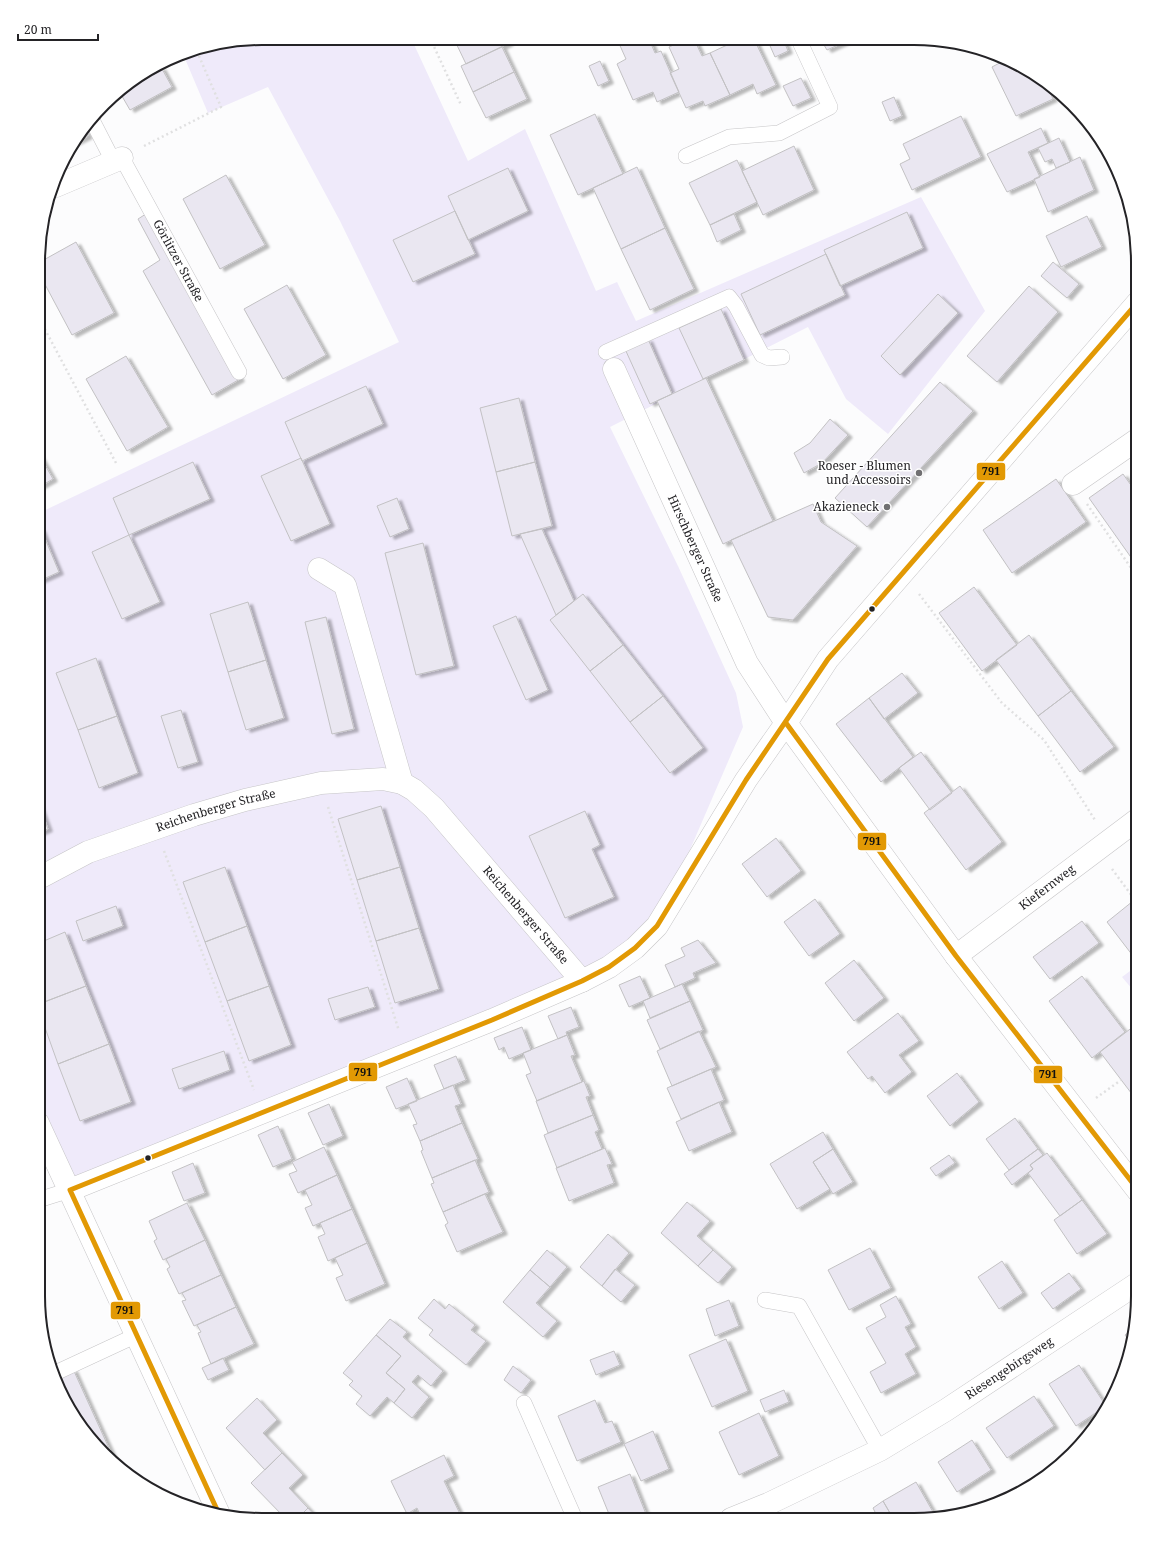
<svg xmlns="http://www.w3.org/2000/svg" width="1176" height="1558" font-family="'Noto Serif',serif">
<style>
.green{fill:#efeafa}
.building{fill:#eae7f1;stroke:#c2c1c3;filter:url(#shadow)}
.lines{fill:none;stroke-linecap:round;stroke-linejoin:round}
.service-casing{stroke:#c6c5c7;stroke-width:16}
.minor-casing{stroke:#c6c5c7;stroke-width:23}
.path{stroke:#e0e0e1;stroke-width:2.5;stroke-dasharray:2 3;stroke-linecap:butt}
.service{stroke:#fff;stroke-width:15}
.minor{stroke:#fff;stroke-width:22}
.bus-1-casing{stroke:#fff;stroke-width:8}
.bus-1{stroke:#e29904;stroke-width:5}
.poi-dot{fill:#706f71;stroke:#fff;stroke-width:1.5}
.bus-dot{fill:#242326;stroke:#fff;stroke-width:1.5}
.labels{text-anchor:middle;stroke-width:3;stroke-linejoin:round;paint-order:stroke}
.street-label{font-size:12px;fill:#242326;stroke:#fff}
.poi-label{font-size:12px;fill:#242326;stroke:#fff;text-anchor:end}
.rim{fill:none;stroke:#242326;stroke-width:2}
.line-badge{stroke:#fff;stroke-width:1.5}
.pale-badge-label{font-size:11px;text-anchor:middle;font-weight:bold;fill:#111}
</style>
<defs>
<filter id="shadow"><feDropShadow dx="4.5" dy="2.5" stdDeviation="1" flood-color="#0004"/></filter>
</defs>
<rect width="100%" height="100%" fill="#fcfcfd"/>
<path class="green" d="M 262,38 L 411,38 L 468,161 L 525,129 L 596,291 L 617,282 L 636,321 L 921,197 L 985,311 L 888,434 L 846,399 L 808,327 L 610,427 L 678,566 L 736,693 L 743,727 L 657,926 L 635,948 L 70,1190 L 38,1122 L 39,513 L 399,342 L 340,221 L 268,87 L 208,113 L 183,54 L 190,50 Z
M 1138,965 L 1138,996 L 1122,977 Z"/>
<path class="building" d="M 454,39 L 507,39 L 509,43 L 466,64 Z
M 617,39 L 649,39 L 655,53 L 661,51 L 679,92 L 657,102 L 653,92 L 633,100 L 617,64 L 626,59 Z
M 687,39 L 694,39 L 702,56 L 710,53 L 730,95 L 705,106 L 703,101 L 686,108 L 670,73 L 679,69 L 669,47 Z
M 740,39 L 754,39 L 776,85 L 757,94 L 753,84 L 730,95 L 710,53 Z
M 767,39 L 783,39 L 788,51 L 775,57 Z
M 821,40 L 849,40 L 827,50 Z
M 502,47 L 514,72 L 473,92 L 461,66 Z
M 1007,59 L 1039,76 L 1045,81 L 1053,99 L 1016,116 L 992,67 Z
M 600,61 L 609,81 L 598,86 L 589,66 Z
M 161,67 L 172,87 L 130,110 L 119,91 Z
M 514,72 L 527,99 L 486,118 L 473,92 Z
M 801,78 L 811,98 L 793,106 L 783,86 Z
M 894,97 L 902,116 L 890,121 L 882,102 Z
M 595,114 L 623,174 L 578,195 L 550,135 Z
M 961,116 L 981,157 L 912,190 L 900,164 L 910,159 L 903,144 Z
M 1041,128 L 1048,143 L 1028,152 L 1040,177 L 1007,192 L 987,154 Z
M 85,130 L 88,136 L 74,143 Z
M 1059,138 L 1070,162 L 1056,168 L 1052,159 L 1045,162 L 1038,148 Z
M 794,146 L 814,190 L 763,215 L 742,171 Z
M 1080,157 L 1094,190 L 1048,212 L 1034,179 Z
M 737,160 L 757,202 L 710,225 L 689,183 Z
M 637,167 L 665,228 L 621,249 L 593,188 Z
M 508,168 L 528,211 L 468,240 L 448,196 Z
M 226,175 L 265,245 L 220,269 L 183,199 Z
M 455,211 L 475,254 L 413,282 L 393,240 Z
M 149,212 L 240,379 L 212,395 L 143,271 L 160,260 L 138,219 Z
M 907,212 L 923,248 L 840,286 L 824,250 Z
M 734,214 L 741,230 L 717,242 L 710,225 Z
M 1087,216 L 1102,247 L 1061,267 L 1046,236 Z
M 665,228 L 694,289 L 650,310 L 621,249 Z
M 76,242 L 114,313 L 72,335 L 40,275 L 40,262 Z
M 826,254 L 845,295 L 760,335 L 741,294 Z
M 1053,262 L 1079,284 L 1067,298 L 1041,276 Z
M 287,285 L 326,355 L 283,379 L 244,309 Z
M 1029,286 L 1058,312 L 997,382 L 967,356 Z
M 938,294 L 958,313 L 900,375 L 881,356 Z
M 721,309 L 744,360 L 703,379 L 679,328 Z
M 648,339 L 672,394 L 650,404 L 625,349 Z
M 126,356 L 168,427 L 127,451 L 86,379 Z
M 706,378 L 773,521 L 723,544 L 657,401 Z
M 940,382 L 973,411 L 867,527 L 835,498 Z
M 366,386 L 383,424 L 302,461 L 285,422 Z
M 519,398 L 535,462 L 496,472 L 480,408 Z
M 830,419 L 848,435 L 822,463 L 804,473 L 794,453 L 810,443 Z
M 40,456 L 53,479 L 39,487 Z
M 301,458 L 330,524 L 291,541 L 261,476 Z
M 193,462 L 210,499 L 129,535 L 113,498 Z
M 535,462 L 552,526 L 512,536 L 496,472 Z
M 1123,474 L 1138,495 L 1138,561 L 1135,563 L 1089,498 Z
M 1056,479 L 1086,522 L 1012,573 L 983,530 Z
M 397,498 L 409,529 L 390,537 L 377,506 Z
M 813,504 L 821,522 L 857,546 L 793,620 L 768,617 L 731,540 Z
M 39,529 L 41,529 L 59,572 L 39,581 Z
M 542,529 L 574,601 L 556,615 L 520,534 Z
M 129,535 L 160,602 L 122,619 L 92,552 Z
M 423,543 L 454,666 L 416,675 L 385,553 Z
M 974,587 L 1017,645 L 982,671 L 939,613 Z
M 583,594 L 623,645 L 590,671 L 550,620 Z
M 248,602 L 266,660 L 228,672 L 210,614 Z
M 516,616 L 548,690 L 526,700 L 493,626 Z
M 326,617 L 354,729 L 332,734 L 305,622 Z
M 1029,635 L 1071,691 L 1038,716 L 996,660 Z
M 623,645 L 663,696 L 630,722 L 590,671 Z
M 96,658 L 117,716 L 78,730 L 56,673 Z
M 266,660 L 284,718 L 246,730 L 228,672 Z
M 902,673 L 918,693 L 884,719 L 869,698 Z
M 1071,691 L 1114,747 L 1080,772 L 1038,716 Z
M 663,696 L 703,748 L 670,773 L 630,722 Z
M 869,698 L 913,757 L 881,782 L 836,724 Z
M 181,710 L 198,762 L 178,768 L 161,716 Z
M 117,716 L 138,773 L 99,788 L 78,730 Z
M 921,752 L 952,793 L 930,810 L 899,768 Z
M 960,786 L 1002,842 L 966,870 L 924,813 Z
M 39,805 L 48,829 L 39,833 Z
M 381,806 L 400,867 L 357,880 L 338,819 Z
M 585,811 L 600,845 L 592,849 L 614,897 L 565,918 L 529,836 Z
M 776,838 L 801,871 L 767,897 L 742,864 Z
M 225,867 L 247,926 L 205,942 L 183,882 Z
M 400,867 L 419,928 L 376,941 L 357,880 Z
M 1138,897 L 1138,952 L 1133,956 L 1107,922 Z
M 815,899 L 840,934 L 809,956 L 784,922 Z
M 116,906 L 123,926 L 83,941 L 76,921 Z
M 1082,921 L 1099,943 L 1050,979 L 1033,957 Z
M 247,926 L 269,986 L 227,1001 L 205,942 Z
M 419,928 L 439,989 L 395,1003 L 376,941 Z
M 65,932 L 86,986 L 39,1004 L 39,943 Z
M 698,940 L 716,963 L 693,973 L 695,978 L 675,987 L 665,965 L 685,956 L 681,948 Z
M 854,960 L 884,998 L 854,1021 L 825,983 Z
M 640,976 L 650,998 L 629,1007 L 619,985 Z
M 1082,976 L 1125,1032 L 1092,1058 L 1049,1001 Z
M 682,984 L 690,1001 L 650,1018 L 643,1001 Z
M 86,986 L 109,1044 L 58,1064 L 39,1011 L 39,1004 Z
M 269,986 L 291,1045 L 249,1061 L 227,1001 Z
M 368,987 L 375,1007 L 335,1020 L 328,999 Z
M 690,1001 L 703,1030 L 660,1049 L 647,1020 Z
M 571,1007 L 579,1027 L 566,1032 L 567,1035 L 558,1039 L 548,1016 Z
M 898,1013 L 919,1041 L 899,1055 L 912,1072 L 885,1093 L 872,1076 L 868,1079 L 847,1052 Z
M 1138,1023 L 1138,1102 L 1100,1052 Z
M 522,1027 L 531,1050 L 509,1059 L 504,1047 L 499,1050 L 494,1038 Z
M 699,1031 L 716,1067 L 672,1086 L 657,1051 Z
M 567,1035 L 575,1055 L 571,1056 L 582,1082 L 537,1101 L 526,1075 L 531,1073 L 523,1053 Z
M 109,1044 L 131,1102 L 80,1121 L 58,1064 Z
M 224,1051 L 230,1070 L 179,1089 L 172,1069 Z
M 456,1056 L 466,1080 L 444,1089 L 434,1065 Z
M 711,1069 L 724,1100 L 681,1119 L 667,1088 Z
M 957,1073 L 979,1102 L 950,1126 L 927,1096 Z
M 407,1078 L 417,1101 L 396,1109 L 386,1087 Z
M 584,1081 L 590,1096 L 586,1097 L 593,1115 L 548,1133 L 536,1101 Z
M 453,1085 L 461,1104 L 455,1106 L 462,1123 L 420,1141 L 413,1125 L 417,1124 L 408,1104 Z
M 719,1102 L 732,1132 L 689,1151 L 676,1122 Z
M 329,1104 L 343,1136 L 323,1145 L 308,1113 Z
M 593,1115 L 599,1130 L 595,1132 L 602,1149 L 557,1168 L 544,1135 Z
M 1015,1118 L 1038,1149 L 1009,1170 L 986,1139 Z
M 462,1123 L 478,1159 L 432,1178 L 421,1151 L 423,1150 L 420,1141 Z
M 278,1126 L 292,1159 L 273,1167 L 258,1135 Z
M 823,1132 L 833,1149 L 813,1162 L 830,1189 L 797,1209 L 770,1164 Z
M 324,1147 L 337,1175 L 298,1193 L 289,1174 L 297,1171 L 292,1162 Z
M 605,1148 L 612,1164 L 607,1165 L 614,1183 L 569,1201 L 556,1168 Z
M 833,1149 L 853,1182 L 833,1194 L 813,1162 Z
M 1038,1149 L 1043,1155 L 1030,1165 L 1033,1169 L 1012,1185 L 1004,1174 Z
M 1047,1153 L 1082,1200 L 1060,1216 L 1028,1173 L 1033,1169 L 1030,1165 Z
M 949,1155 L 955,1163 L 936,1176 L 930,1168 Z
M 475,1160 L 489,1192 L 443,1212 L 431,1184 L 434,1183 L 432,1178 Z
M 193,1163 L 205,1193 L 184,1201 L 172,1172 Z
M 337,1175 L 352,1209 L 313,1226 L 305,1208 L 312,1205 L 305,1190 Z
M 485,1194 L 503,1232 L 457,1252 L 445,1225 L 448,1223 L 443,1212 Z
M 1082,1200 L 1107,1234 L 1077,1254 L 1054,1220 Z
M 687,1202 L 710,1221 L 697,1236 L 713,1250 L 698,1266 L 661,1233 Z
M 187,1203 L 205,1240 L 163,1260 L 154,1241 L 157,1239 L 149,1221 Z
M 352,1209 L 367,1243 L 328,1261 L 318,1237 L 325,1234 L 320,1223 Z
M 608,1234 L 629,1253 L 602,1286 L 580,1267 Z
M 205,1240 L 221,1275 L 179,1294 L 167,1269 L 170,1267 L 166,1259 Z
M 367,1243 L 385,1284 L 346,1301 L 336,1278 L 343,1275 L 335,1258 Z
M 870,1248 L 891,1288 L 849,1310 L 828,1270 Z
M 547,1250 L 567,1267 L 550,1287 L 530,1270 Z
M 713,1250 L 732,1267 L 718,1283 L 698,1266 Z
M 1002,1261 L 1023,1293 L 999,1309 L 978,1277 Z
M 615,1269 L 635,1285 L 621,1302 L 602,1286 Z
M 530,1270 L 550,1287 L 536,1303 L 557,1321 L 543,1337 L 503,1302 Z
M 1069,1273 L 1081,1289 L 1053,1309 L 1041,1293 Z
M 221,1275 L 236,1307 L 194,1326 L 182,1301 L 186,1300 L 182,1293 Z
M 896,1296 L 911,1324 L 905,1327 L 916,1347 L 905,1354 L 916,1374 L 881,1393 L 870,1372 L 886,1363 L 866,1328 L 886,1317 L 880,1305 Z
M 434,1299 L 445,1309 L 449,1304 L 475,1325 L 471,1330 L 486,1341 L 466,1365 L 429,1335 L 433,1330 L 418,1318 Z
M 729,1300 L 739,1326 L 715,1336 L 706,1309 Z
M 236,1307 L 254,1344 L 211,1364 L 198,1333 L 201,1332 L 197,1325 Z
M 390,1319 L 407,1332 L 403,1337 L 443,1371 L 431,1386 L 418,1375 L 412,1382 L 429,1397 L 412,1418 L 394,1403 L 405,1389 L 386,1373 L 401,1356 L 376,1335 Z
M 1134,1328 L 1131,1343 L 1125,1335 Z
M 376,1335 L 401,1356 L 386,1373 L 405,1389 L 394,1403 L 387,1397 L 370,1416 L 356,1404 L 362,1396 L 349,1385 L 353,1381 L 343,1373 Z
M 726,1339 L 748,1391 L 712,1407 L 689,1355 Z
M 614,1351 L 620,1365 L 596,1375 L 590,1360 Z
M 223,1358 L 229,1370 L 208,1380 L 202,1368 Z
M 1079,1365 L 1106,1406 L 1076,1426 L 1049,1384 Z
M 513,1366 L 531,1380 L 521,1393 L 504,1380 Z
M 73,1369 L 113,1457 L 110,1458 L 94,1444 L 61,1395 L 55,1378 Z
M 784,1390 L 789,1402 L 765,1412 L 760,1400 Z
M 1034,1396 L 1054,1426 L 1007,1458 L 986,1428 Z
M 257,1398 L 277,1420 L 263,1433 L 282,1453 L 265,1470 L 226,1428 Z
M 595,1400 L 605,1423 L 612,1421 L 621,1442 L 577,1461 L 558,1416 Z
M 759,1413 L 779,1456 L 739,1475 L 719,1432 Z
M 653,1431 L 669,1469 L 641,1481 L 624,1444 Z
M 972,1440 L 991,1470 L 957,1492 L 938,1462 Z
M 282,1453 L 303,1475 L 289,1488 L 308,1508 L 298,1518 L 285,1518 L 251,1483 Z
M 444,1455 L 454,1476 L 444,1481 L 462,1518 L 472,1513 L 475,1519 L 422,1519 L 417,1508 L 407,1514 L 391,1481 Z
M 630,1474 L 646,1514 L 633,1519 L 611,1519 L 598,1487 Z
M 916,1482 L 933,1512 L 920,1519 L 894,1520 L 883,1501 Z
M 883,1501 L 894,1520 L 879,1520 L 873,1508 Z
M 308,1508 L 317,1518 L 298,1518 Z"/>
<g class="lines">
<defs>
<g id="service">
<path d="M 92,120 L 113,161"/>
<path d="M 686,156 L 729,137 L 779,133 L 830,107 L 799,40"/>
<path id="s1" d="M 122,158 L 239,372"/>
<path d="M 606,352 L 729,297 L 736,306 L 762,355 L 769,358 L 782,357"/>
<path d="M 38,1200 L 70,1190"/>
<path d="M 765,1300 L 799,1306 L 880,1450"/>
<path d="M 53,1374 L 137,1335"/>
<path d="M 524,1403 L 575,1519"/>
</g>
<g id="minor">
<path d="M 56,186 L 122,158"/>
<path id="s2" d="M 614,369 L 747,663 L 786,723 L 956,956 L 1138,1191"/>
<path d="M 1073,484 L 1138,439"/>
<path d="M 319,569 L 345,585 L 402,783"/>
<path id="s3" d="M 39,878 L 88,852 L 194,815 L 245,800 L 321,783 L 383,779 L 402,783 L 414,790 L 434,808 L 582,981"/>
<path id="s4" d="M 956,956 L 1138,819"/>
<path d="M 38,1123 L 219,1514"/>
<path d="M 70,1190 L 492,1020 L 582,981 L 609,967 L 635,948 L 657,926 L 746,780 L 786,723 L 828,659 L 1138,302"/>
<path id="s5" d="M 731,1519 L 768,1504 L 880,1450 L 946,1410 L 1138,1283"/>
</g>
</defs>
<use href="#service" class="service-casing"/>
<use href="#minor" class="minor-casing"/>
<path class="path" d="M 430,38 L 461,105
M 144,146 L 221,107 L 196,49
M 40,320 L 116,463
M 1087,504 L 1138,578
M 919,594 L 1002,703 L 1044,740 L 1095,820
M 328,807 L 399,1031
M 164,851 L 254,1090
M 1112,869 L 1135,900
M 1096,1098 L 1121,1080"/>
<use href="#service" class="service"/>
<use href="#minor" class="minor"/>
<defs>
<path id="bus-1" d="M 786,723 L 956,956 L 1138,1190
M 219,1514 L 70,1190 L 492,1020 L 582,981 L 609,967 L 635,948 L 657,926 L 746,780 L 828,659 L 1138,302"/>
</defs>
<use href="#bus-1" class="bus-1-casing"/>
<use href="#bus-1" class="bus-1"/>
</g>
<g class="poi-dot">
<circle cx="919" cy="473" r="4"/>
<circle cx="887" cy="507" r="4"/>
</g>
<g class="bus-dot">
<circle cx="872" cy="609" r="3.5"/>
<circle cx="148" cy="1158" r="3.5"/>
</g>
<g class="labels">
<g class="street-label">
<text dy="4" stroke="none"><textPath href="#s1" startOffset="117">Görlitzer Straße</textPath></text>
<text dy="4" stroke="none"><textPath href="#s2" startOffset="197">Hirschberger Straße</textPath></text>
<text dy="4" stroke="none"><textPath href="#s3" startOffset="190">Reichenberger Straße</textPath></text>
<text dy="4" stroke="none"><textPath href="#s4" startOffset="114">Kiefernweg</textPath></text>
<text dy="4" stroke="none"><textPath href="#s3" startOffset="562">Reichenberger Straße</textPath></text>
<text dy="4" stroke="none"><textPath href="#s5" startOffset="317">Riesengebirgsweg</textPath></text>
</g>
<g class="poi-label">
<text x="911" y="470">Roeser - Blumen<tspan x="911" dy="14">und Accessoirs</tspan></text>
<text x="879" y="511">Akazieneck</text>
</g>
</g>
<path d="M0 0H1176V1558H0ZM262 45H914A217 217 0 0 1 1131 262V1296A217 217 0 0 1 914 1513H262A217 217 0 0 1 45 1296V262A217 217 0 0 1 262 45Z" fill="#fff" fill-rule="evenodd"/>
<path class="rim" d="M262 45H914A217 217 0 0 1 1131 262V1296A217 217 0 0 1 914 1513H262A217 217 0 0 1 45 1296V262A217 217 0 0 1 262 45Z"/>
<g class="line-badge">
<rect x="976" y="462" width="30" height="19" rx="4" fill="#e29904"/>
<rect x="857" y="832" width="30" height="19" rx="4" fill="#e29904"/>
<rect x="348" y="1062" width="30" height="20" rx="4" fill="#e29904"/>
<rect x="1033" y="1065" width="30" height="19" rx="4" fill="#e29904"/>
<rect x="110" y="1301" width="31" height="19" rx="4" fill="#e29904"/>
</g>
<g class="pale-badge-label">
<text x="991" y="475">791</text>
<text x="872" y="845">791</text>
<text x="363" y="1076">791</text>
<text x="1048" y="1078">791</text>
<text x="125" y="1314">791</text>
</g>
<path d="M18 34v6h80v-6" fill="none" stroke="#242326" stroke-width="2"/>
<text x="24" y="34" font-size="12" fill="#242326" stroke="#ffffff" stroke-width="3" paint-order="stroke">20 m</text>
</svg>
